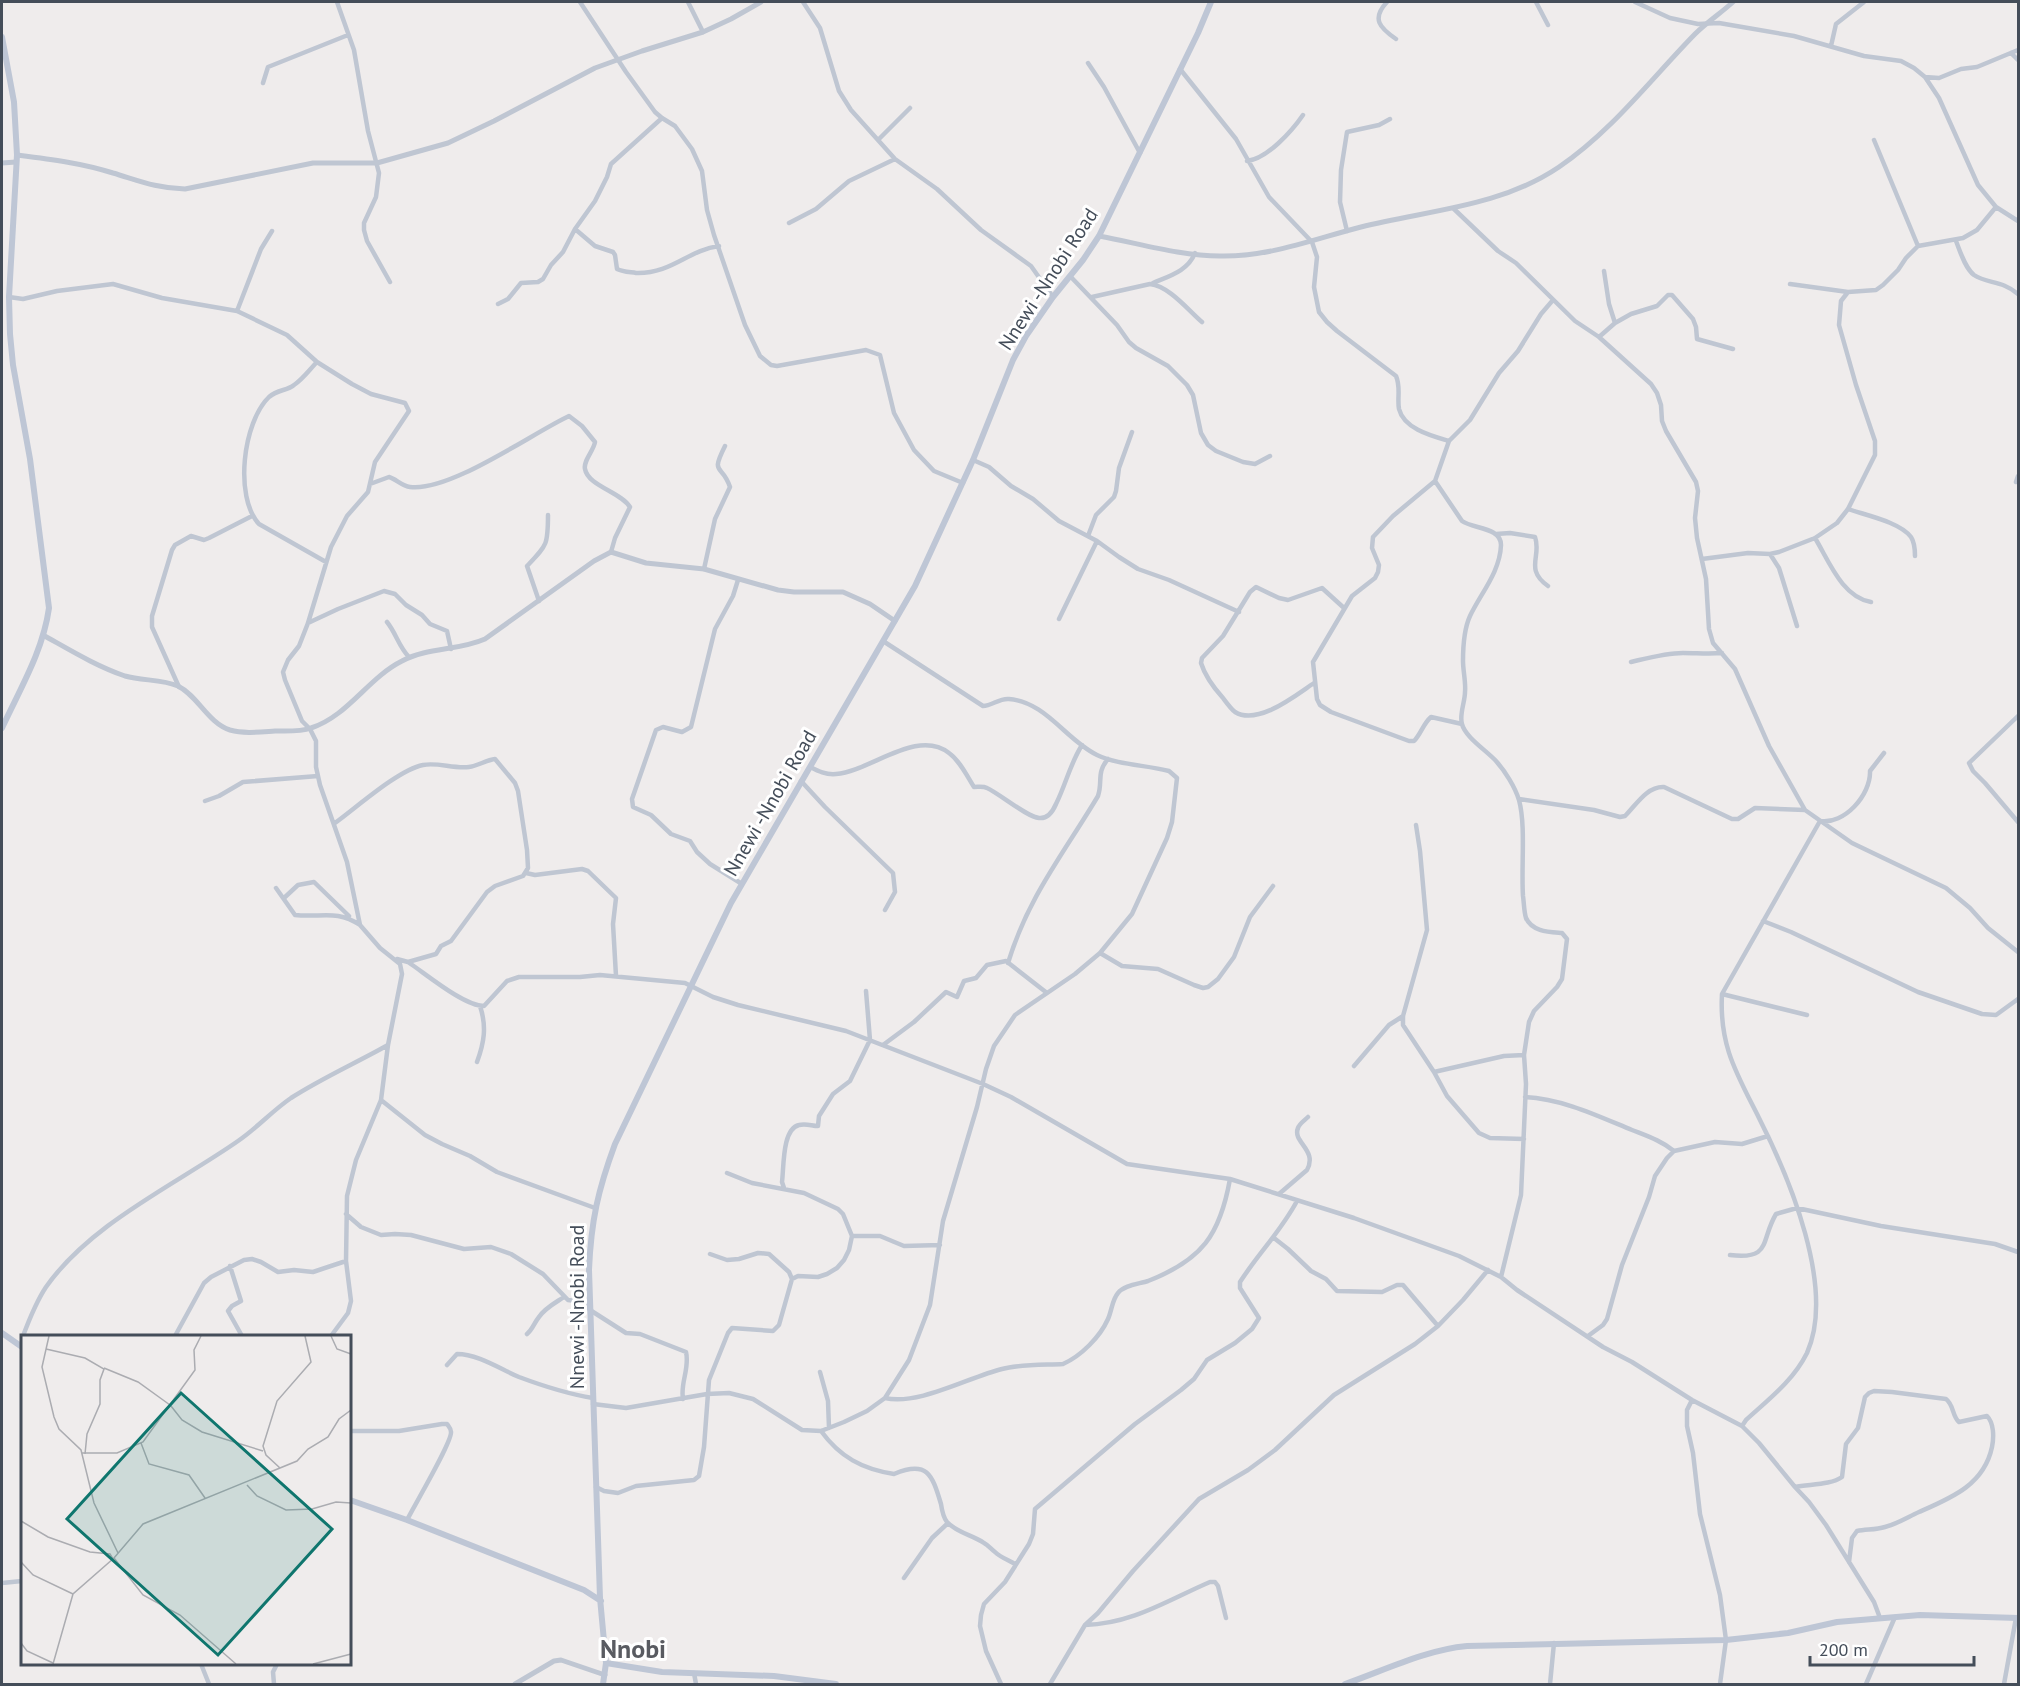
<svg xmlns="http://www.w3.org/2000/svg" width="2020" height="1686" font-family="'PT Sans',sans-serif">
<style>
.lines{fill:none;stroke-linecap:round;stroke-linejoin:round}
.minor{stroke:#bfc6d2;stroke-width:4.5}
.tertiary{stroke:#bfc6d2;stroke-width:5}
.secondary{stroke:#bec6d5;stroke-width:6}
.labels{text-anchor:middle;stroke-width:6;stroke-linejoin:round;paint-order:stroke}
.street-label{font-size:20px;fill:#444d59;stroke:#fff}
.district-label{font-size:26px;font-weight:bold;fill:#595b61;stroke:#fff}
.inset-road{fill:none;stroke:#abacb1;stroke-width:1.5}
.view{fill:#0f766e;fill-opacity:0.15;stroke:#0f766e;stroke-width:3}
.inset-edge{fill:none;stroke:#444d59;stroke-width:3}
</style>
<rect width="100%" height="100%" fill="#efecec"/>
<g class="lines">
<path class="minor" d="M 337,2 L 354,50 L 368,131 L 379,173 L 376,197 L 364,223 L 364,230 L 367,241 L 390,282
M 580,2 L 626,72 L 655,112 L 662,118 L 675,126 L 692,149 L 702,171 L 707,210 L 714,235 L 745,325 L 760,356 L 771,365 L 777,366 L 866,350 L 880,355 L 894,413 L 914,450 L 934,471 L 963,483
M 688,2 L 703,32
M 803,2 L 820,28 L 839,91 L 851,110 L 895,159 L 937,189 L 981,230 L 1031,266 L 1053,297
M 1387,2 C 1371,19 1380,28 1396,39
M 1536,2 L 1548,25
M 1635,2 L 1670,18 L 1698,24 L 1719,23 L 1794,36 L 1864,56 L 1901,61 L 1914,68 L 1925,77 L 1939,98 L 1978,185 L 1996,207 L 2018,221
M 1831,46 L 1836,24 L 1864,2
M 2011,53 L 2018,60
M 1088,63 L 1104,87 L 1140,153
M 1180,69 L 1236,139 L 1269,197 L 1312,242 L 1317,257 L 1314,287 L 1319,312 L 1327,322 L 1337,331 L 1396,376 C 1401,387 1397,398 1399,409 C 1404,429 1432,436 1449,441
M 1925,77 L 1939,78 L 1961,69 L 1977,67 L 2018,50
M 263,83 L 268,67 L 348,35
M 878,140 L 910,108
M 1874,140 L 1918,246
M 1247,161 C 1267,159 1292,131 1303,115
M 1454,209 L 1498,251 L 1516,263 L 1575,321 L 1599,337 L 1651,384 L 1657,393 L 1661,405 L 1662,421 L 1666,431 L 1696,482 L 1698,491 L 1695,518 L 1697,538 L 1706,579 L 1709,629 L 1713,643 L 1735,669 L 1769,746 L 1805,810 L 1852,843 L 1946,888 L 1970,908 L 1988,928 L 2018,952
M 789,223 L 816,209 L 849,181 L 895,159
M 575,229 L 595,246 L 613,252 L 615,255 L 617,269 C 623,272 630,272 636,273 C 672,274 688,250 719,246
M 1347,231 L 1340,202 L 1341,170 L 1347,132 L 1379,125 L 1390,119
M 1956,241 C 1960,251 1965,268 1974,275 C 1987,284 2002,280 2018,294
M 1604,271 L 1609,304 L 1615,323
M 1070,276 L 1117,325 L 1129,342 L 1136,348 L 1168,366 L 1187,385 L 1193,395 L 1201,433 L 1208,445 L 1216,451 L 1243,462 L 1255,464 L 1270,456
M 1153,283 C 1169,276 1188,271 1195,253
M 1790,284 L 1848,292
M 9,297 L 23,299 L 57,291 L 113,284 L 162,298 L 237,311 L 287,335 L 317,362 L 352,384 L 371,394 L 405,403 L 409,411 L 375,462 L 368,492 L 347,516 L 331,547 L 308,623 L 299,646 L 288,660 L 283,672 L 285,680 L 302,721 L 310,729 L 316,741 L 316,767 L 320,785 L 347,862 L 360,925 L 380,948 L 400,964 L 402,974 L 388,1045 L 381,1100 L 356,1160 L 347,1196 L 346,1261 L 351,1301 L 348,1313 L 331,1336
M 1092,297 L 1150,284 C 1169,286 1188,310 1202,322
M 498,304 L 508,299 L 521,283 L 538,282 L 543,279 L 551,265 L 563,252 L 575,229 L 595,201 L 607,177 L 611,164 L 662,118
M 237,311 L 261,249 L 272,231
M 1599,337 L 1615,323 L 1631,314 L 1657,306 L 1668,295 L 1672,295 L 1693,319 L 1696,327 L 1697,339 L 1733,349
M 317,362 C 310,369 303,379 294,385 C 287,391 278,389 269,397 C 243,422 234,497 259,524 L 326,562
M 973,460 L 989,467 L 1011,486 L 1033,499 L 1059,521 L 1097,541 L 1119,557 L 1138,569 L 1169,580 L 1239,612
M 1435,481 L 1462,521 C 1473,529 1501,527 1501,545 C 1500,572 1481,593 1470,616 C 1464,629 1463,647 1463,661 C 1463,671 1466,682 1465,692 C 1465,702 1459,715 1462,724 C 1465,737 1487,751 1496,761 C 1505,771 1515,787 1519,800 C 1526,826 1521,867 1523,896 C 1524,903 1524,912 1526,918 C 1532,932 1550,932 1562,933 L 1567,939 L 1562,979 L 1557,987 L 1534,1011 L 1529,1022 L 1524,1055 L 1526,1084 L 1521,1195 L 1501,1277
M 2016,482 L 2018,476
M 370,484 L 389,477 C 396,479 402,486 410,487 C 450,492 531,434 569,416 L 582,426 L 595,442 C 594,450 583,461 585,469 C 588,486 621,492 630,507 L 615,538 L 611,552
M 1848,509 C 1865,515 1900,522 1911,537 C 1915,543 1915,550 1915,556
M 1496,534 L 1510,533 L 1535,537 C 1542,556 1524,569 1548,586
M 1088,536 L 1096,515 L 1114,497 L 1116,491 L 1119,468 L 1132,432
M 1815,538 C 1829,561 1842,597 1871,602
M 1770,554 L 1779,568 L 1797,626
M 1702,559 L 1748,553 L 1770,554 L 1779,552 L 1815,538 L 1837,523 L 1848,509 L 1875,455 L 1875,441 L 1856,385 L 1839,325 L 1841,301 L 1848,292 L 1876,290 L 1883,285 L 1898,270 L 1906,258 L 1918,246 L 1963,238 L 1977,230 L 1996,207
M 704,569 L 715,519 L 730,487 C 722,463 710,476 725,446
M 738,580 L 733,596 L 715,629 L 691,727 L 682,732 L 663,727 L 656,730 L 632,799 L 633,807 L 651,815 L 671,834 L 690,841 L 697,852 L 710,864 L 742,884
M 539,601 L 527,566 C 547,545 548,545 548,515
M 1059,619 L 1097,541
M 387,622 C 396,633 399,647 409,657
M 308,623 L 338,609 L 384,591 L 395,594 L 406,605 L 422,615 L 430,624 L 447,631 L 451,649
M 1631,662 C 1648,658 1666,653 1683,653 C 1697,653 1709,654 1722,653
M 1314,683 C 1296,695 1258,726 1235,712 C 1231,709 1226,702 1223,698 C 1214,688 1205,676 1201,663 L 1202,658 L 1223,636 L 1250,592 L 1256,587 L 1279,598 L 1288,600 L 1322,588 L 1344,608
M 179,687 L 152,627 L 152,616 L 172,550 L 175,545 L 191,536 L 204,540 L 209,538 L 252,516
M 2018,716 L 1969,763 L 1973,771 L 1985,783 L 2018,822
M 1462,724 L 1431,717 C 1423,724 1421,734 1414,741 L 1409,741 L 1331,712 L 1320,705 L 1317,699 L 1313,662 L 1352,596 L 1375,578 L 1378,572 L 1379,565 L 1372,548 L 1373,537 L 1393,516 L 1435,481 L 1449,441 L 1470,420 L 1499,373 L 1518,351 L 1541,314 L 1553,300
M 810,767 C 818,771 826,775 836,774 C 871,771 917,728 949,753 C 960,761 967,776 974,787 C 979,787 983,786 987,788 C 1000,794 1027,817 1039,818 C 1048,819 1053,811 1056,804 C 1066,784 1070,764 1082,745
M 801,781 L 825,807 L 893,873 L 895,892 L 885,910
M 1519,799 L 1594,810 L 1620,817 L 1625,816 C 1636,805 1647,786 1664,787 L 1732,819 L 1738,819 L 1755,808 L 1805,810
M 205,801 L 219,796 L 243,782 L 318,776
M 335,823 C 356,808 398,770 423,765 C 438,762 453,769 469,767 C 478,766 486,760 495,759 L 515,783 L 518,791 L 527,850 L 528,868 L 523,876 L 495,886 L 487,892 L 451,941 L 441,946 L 436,954 L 408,962 L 397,959
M 1416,825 L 1420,851 L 1427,930 L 1403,1016 L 1403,1025 L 1434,1072 L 1447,1096 L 1479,1133 L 1490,1138 L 1524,1139
M 526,873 L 535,875 L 582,869 L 588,871 L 616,898 L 613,924 L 616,976
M 276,888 L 295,915 C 321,918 336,909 360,925
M 284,898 L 298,885 L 314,882 L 349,916
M 1763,921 L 1791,932 L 1918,992 L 1982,1014 L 1996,1015 L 2018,999
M 1100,953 L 1122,966 L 1158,969 L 1194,985 L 1203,988 L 1208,987 L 1218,979 L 1234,957 L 1250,917 L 1273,886
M 408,962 C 426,974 464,1006 484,1006 L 507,981 L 519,977 L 580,977 L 600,975 L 685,983 L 713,997 L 738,1005 L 846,1031 L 983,1084 L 1011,1097 L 1127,1164 L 1230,1179 L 1354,1218 L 1459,1256 L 1501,1277 L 1517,1290 L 1603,1347 L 1632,1362 L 1692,1400 L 1742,1426 L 1759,1443 L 1795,1487 L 1809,1502 L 1826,1525 L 1874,1602 L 1880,1618
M 1008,963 C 1028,897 1064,853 1098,796 C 1103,781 1096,773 1108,759
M 1722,994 L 1807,1015
M 883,1045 L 914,1022 L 946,992 L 957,997 L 964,981 L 976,978 L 987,965 L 1006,961 L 1047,993
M 477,1062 C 484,1043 487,1027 480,1006
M 1354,1066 L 1389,1025 L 1403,1016
M 1434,1072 L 1504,1056 L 1524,1055
M 1525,1097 C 1563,1099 1598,1116 1632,1130 C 1647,1136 1662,1141 1674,1151 L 1715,1142 L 1742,1144 L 1768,1136
M 381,1100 L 425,1135 L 442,1144 L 470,1156 L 497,1172 L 595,1208
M 727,1173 L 752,1183 L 804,1193 L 838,1209 L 843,1214 L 852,1236 L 849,1250 L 844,1260 L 837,1268 L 827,1274 L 818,1277 L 798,1276 L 792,1279
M 784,1188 L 782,1182 C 784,1167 782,1129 799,1125 C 806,1123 812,1126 818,1126 L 819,1116 L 833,1094 L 850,1081 L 870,1040 L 866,991
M 1279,1194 L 1307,1170 C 1318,1150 1292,1142 1298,1128 C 1299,1124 1305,1120 1308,1117
M 346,1214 L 361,1227 L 381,1235 L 395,1234 L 411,1235 L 464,1249 L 491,1247 L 511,1254 L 543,1274 L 568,1300 L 584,1302 L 590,1310 L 626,1333 L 640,1334 L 686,1352 C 690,1368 680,1383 683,1399
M 852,1236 L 880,1236 L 904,1246 L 940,1245
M 1274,1238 L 1288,1249 L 1311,1271 L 1326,1279 L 1337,1291 L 1382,1292 L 1397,1285 L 1403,1285 L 1438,1326
M 1730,1255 C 1772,1260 1760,1241 1776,1214 L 1797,1208 L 1881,1226 L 1995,1244 L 2018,1252
M 230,1266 L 241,1301 L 232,1306 L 228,1311 L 242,1336
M 527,1334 C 533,1329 534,1323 539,1317 C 545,1308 555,1303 564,1297
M 23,1336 C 29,1320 36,1302 46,1287 C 91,1223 175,1185 238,1141 C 257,1128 272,1111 291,1098 C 322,1078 356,1063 388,1045
M 175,1336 L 204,1283 L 211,1277 L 244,1260 L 252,1259 L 261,1262 L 278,1272 L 294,1270 L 313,1272 L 346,1261
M 1588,1336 L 1603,1325 L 1607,1319 L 1622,1265 L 1649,1197 L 1655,1176 L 1667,1158 L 1674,1151
M 447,1365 L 457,1354 C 478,1354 500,1369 519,1377 C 543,1386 568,1394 593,1398
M 820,1372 L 828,1401 L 829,1428
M 885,1398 C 918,1406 969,1377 1002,1369 C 1021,1364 1043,1365 1063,1364 C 1081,1356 1100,1337 1108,1319 C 1112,1310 1112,1300 1118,1293 C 1124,1285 1139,1284 1148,1281 C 1202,1260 1220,1235 1230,1179
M 1692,1400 L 1687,1410 L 1687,1426 L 1693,1453 L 1700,1514 L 1720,1595 L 1726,1640 L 1720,1684
M 593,1404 L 626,1408 L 707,1394 L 729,1393 L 753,1399 L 802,1430 L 821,1431 L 844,1422 L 867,1411 L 885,1398 L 909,1360 L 930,1305 L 943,1221 L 977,1107 L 986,1069 L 994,1046 L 1015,1015 L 1075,974 L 1100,953 L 1132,914 L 1167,838 L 1172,822 L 1177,778 L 1169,771 C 1146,765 1118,765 1097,755 C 1066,740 1046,702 1009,699 C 999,698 992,706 983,706 L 883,641
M 1742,1426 L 1746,1420 C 1769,1399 1793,1381 1807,1353 C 1836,1288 1789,1177 1759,1118 C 1737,1074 1719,1046 1722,994 L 1820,821 C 1844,825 1871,795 1870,771 L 1884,753
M 350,1431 L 399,1431 L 442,1424 L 447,1424 C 449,1427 451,1428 451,1432 C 452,1442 414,1506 407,1520
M 821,1431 C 840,1457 862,1469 894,1474 C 927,1460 932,1474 941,1504 C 942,1511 943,1517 947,1522 C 957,1533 973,1535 984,1543 C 988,1545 991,1549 995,1552 C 1000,1557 1008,1560 1015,1564
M 596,1487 L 604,1491 L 618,1493 L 636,1486 L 694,1480 L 699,1476 L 704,1447 L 709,1380 L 728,1333 L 732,1328 L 773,1331 L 779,1325 L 792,1279 L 789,1272 L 769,1254 L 758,1253 L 739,1259 L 727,1260 L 710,1254
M 1795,1487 C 1809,1484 1831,1485 1842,1477 L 1846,1444 L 1858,1428 L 1865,1397 L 1869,1393 L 1874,1391 L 1892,1392 L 1946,1399 C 1954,1405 1952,1416 1959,1422 L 1987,1416 C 1994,1423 1994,1437 1992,1447 C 1984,1485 1951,1498 1919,1512 C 1908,1517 1897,1524 1885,1527 C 1875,1530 1866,1529 1857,1531 L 1852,1538 L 1849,1562
M 904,1578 L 932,1538 L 948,1523
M 2,1583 L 22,1581
M 1085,1625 C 1132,1624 1168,1600 1210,1582 L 1215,1582 L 1218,1586 L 1226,1618
M 201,1664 L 209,1684
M 694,1673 L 696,1684
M 274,1684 L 273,1672 L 277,1664
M 1001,1684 L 986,1651 L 980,1626 L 981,1615 L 984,1604 L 1005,1582 L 1029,1544 L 1033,1534 L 1035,1509 L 1135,1424 L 1181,1390 L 1194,1379 L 1207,1360 L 1235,1343 L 1252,1329 L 1259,1318 L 1240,1288 L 1240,1282 C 1258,1254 1281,1231 1297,1201
M 1050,1684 L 1085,1625 L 1098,1613 L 1133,1571 L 1199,1499 L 1248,1470 L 1275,1450 L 1334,1395 L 1415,1344 L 1438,1326 L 1463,1300 L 1488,1270
M 1550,1684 L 1554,1643
M 1866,1684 L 1895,1617
M 2004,1684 L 2016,1618"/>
<path class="tertiary" d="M 17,155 C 49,159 82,163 113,173 C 140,181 156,188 185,189 L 313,163 L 377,163 L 448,143 L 494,121 L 595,68 L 642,51 L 703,32 L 731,19 L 761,2
M 2,163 L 16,162
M 1099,236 C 1138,243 1180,256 1220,256 C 1270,257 1314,239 1361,227 C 1429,210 1500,207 1559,167 C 1612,131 1651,79 1695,34 C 1707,22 1721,13 1733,2
M 43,635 C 70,650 96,666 125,676 C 142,681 162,679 178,686 C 198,696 208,723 230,730 C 244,734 260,732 275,731 C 287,731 300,732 311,728 C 348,716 368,678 402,661 C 428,647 458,651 485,639 L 594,561 L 611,552 L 646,563 L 704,569 L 778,590 L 794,592 L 843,592 L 870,604 L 895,621
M 515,1684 L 554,1661 L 561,1660 L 605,1675"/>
<path class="secondary" d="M 2,37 L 14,102 L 17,155 L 9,297 L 10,334 L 13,365 L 30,459 L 49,608 C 43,651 20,689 2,728
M 2,1333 L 22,1347
M 350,1500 L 407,1520 L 584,1590 L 601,1601
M 606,1663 L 662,1672 L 774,1676 L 836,1684
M 603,1684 L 606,1663 L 600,1598 L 589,1270 C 591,1221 598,1190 615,1144 L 731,903 L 915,586 L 973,460 L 1013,360 L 1026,336 L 1053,297 L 1083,260 L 1099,236 L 1198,33 L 1211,2
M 1345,1684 C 1385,1670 1425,1650 1467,1646 L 1726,1640 L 1788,1633 L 1837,1622 L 1920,1615 L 2018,1618"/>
</g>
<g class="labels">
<g class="street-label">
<text transform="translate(1048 279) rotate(-57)" y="7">Nnewi -Nnobi Road</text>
<text transform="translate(770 803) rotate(-60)" y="7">Nnewi -Nnobi Road</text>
<text transform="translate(577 1307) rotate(-90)" y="7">Nnewi -Nnobi Road</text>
</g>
<g class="district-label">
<text x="633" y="1658">Nnobi</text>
</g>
</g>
<g transform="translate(21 1335)">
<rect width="330" height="330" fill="#efecec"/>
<path class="inset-road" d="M 28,1 L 21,32 L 33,82 L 38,94 L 60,115 L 73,168 L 97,218M 310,1 L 316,14 L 330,19M 25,14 L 64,23 L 83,34 L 79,45 L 79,69 L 66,99 L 64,119M 83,33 L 117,47 L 149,70M 150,71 L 161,85 L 181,97 L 242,116M 120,108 L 128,129 L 168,140 L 184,163M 61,118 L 96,118 L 122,107 L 174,35 L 173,15 L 180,1M 259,133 L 245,120 L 242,111 L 256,66 L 290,27 L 284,1M 226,150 L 236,161 L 265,175 L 291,174 L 315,167 L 330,168M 0,186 L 27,202 L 69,217 L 89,219 L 92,224M 93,223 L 122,260 L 159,280 L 215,329M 0,227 L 12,240 L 52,259M 0,308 L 6,316 L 32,328M 32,329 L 52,259 L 93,223 L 122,189 L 276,126 L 287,114 L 307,102 L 318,84 L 330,75M 292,329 L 330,319"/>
<path class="view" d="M 160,58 L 311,194 L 197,320 L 46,184 Z"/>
<rect width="330" height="330" class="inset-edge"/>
</g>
<rect width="2020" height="1686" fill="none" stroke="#444d59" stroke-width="6"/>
<path d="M1810 1656v9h164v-9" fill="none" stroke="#444d59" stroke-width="3"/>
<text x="1819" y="1656" font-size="18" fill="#444d59" stroke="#ffffff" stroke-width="4.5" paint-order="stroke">200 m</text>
</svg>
